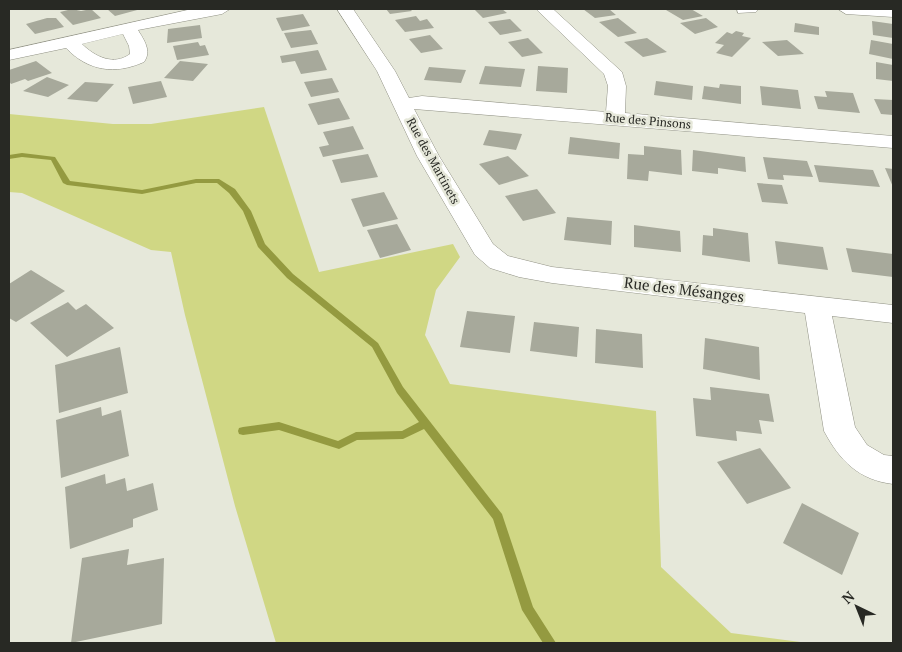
<svg xmlns="http://www.w3.org/2000/svg" width="902" height="652" font-family="'PT Serif',serif">
<style>
.green{fill:#d0d784}
.lines{fill:none;stroke-linecap:round;stroke-linejoin:round}
.stream{fill:#949a40;fill-rule:evenodd}
.building{fill:#a7a99b}
.minor-casing{stroke:#909184;stroke-width:1}
.minor{fill:#fff;fill-rule:evenodd}
.labels{text-anchor:middle;stroke-width:5;stroke-linejoin:round;paint-order:stroke}
.far-street-label{font-size:12px;fill:#282924;stroke:#e6e8da}
.street-label{font-size:15px;fill:#282924;stroke:#e6e8da}
</style>
<rect width="100%" height="100%" fill="#e6e8da"/>
<path class="green" d="M 264,107 L 319,272 L 453,244 L 460,257 L 436,290 L 425,335 L 450,384 L 656,411 L 661,567 L 731,633 L 808,643 L 276,643 L 235,506 L 185,315 L 171,252 L 151,250 L 22,193 L 9,192 L 9,114 L 113,124 L 151,124 Z"/>
<g class="lines">
<path class="stream" d="M 22,153 L 55,157 L 70,181 L 142,190 L 196,179 L 219,179 L 235,189 L 251,211 L 265,244 L 293,274 L 378,343 L 403,387 L 502,514 L 533,607 L 556,643 L 543,643 L 522,610 L 493,519 L 424,429 L 403,439 L 357,440 L 339,449 L 279,430 L 243,435 L 239,434 L 238,431 L 239,428 L 243,427 L 279,422 L 338,441 L 356,432 L 402,431 L 419,422 L 397,393 L 372,347 L 287,278 L 258,247 L 243,211 L 229,193 L 217,183 L 196,183 L 142,194 L 67,185 L 63,183 L 51,160 L 22,157 L 9,159 L 9,155 Z"/>
</g>
<path class="building" d="M 72,9 L 81,11 L 91,9 L 101,18 L 73,25 L 60,12 Z
M 107,9 L 141,9 L 115,16 Z
M 386,9 L 410,9 L 412,11 L 390,14 Z
M 474,9 L 502,9 L 507,13 L 483,18 Z
M 583,9 L 609,9 L 616,15 L 595,18 Z
M 671,9 L 691,9 L 703,16 L 683,20 L 666,10 Z
M 303,14 L 310,26 L 282,31 L 276,18 Z
M 416,16 L 420,21 L 427,19 L 434,28 L 405,32 L 395,20 Z
M 47,18 L 56,18 L 64,27 L 35,34 L 26,24 Z
M 618,18 L 637,33 L 618,37 L 599,22 Z
M 706,18 L 718,27 L 695,34 L 680,23 Z
M 510,19 L 522,31 L 500,35 L 488,22 Z
M 872,21 L 893,24 L 893,38 L 873,35 Z
M 795,23 L 819,27 L 819,35 L 794,32 Z
M 200,25 L 202,38 L 167,43 L 168,29 Z
M 311,30 L 318,44 L 291,48 L 284,33 Z
M 736,31 L 744,33 L 742,36 L 751,38 L 732,57 L 716,53 L 724,45 L 715,43 L 727,32 L 732,34 Z
M 430,35 L 443,49 L 421,53 L 409,39 Z
M 528,38 L 543,53 L 522,57 L 508,42 Z
M 647,38 L 667,52 L 643,57 L 624,42 Z
M 787,40 L 804,54 L 778,56 L 762,42 Z
M 871,40 L 893,44 L 893,59 L 869,54 Z
M 198,42 L 200,46 L 205,45 L 209,55 L 177,60 L 173,46 Z
M 318,50 L 327,70 L 301,74 L 295,61 L 282,63 L 280,56 Z
M 36,61 L 52,73 L 28,81 L 25,79 L 11,84 L 9,81 L 9,70 Z
M 180,61 L 208,64 L 193,81 L 164,78 Z
M 876,62 L 893,65 L 893,81 L 876,79 Z
M 485,66 L 525,69 L 521,87 L 479,84 Z
M 538,66 L 568,68 L 567,93 L 536,91 Z
M 429,67 L 466,70 L 461,83 L 424,80 Z
M 47,77 L 69,85 L 48,97 L 23,91 Z
M 332,78 L 339,92 L 311,97 L 304,82 Z
M 161,81 L 167,97 L 133,104 L 128,87 Z
M 656,81 L 693,86 L 692,100 L 654,95 Z
M 85,82 L 114,84 L 97,102 L 67,99 Z
M 720,84 L 741,86 L 741,104 L 702,99 L 704,86 L 719,88 Z
M 760,86 L 798,90 L 801,109 L 762,105 Z
M 825,91 L 853,93 L 860,113 L 818,109 L 814,96 L 827,97 Z
M 339,98 L 350,119 L 318,125 L 308,104 Z
M 874,99 L 893,100 L 893,115 L 881,114 Z
M 353,126 L 364,149 L 323,157 L 319,147 L 329,145 L 323,132 Z
M 489,130 L 522,134 L 516,150 L 483,145 Z
M 570,137 L 620,143 L 619,159 L 568,154 Z
M 644,146 L 681,150 L 682,175 L 649,171 L 648,181 L 627,179 L 628,154 L 644,155 Z
M 693,150 L 745,157 L 746,172 L 718,168 L 718,174 L 692,171 Z
M 368,154 L 378,177 L 341,183 L 332,160 Z
M 508,156 L 529,176 L 499,185 L 479,164 Z
M 763,157 L 807,161 L 813,177 L 783,175 L 784,180 L 768,179 Z
M 814,165 L 873,170 L 880,187 L 819,182 Z
M 885,168 L 893,169 L 893,187 Z
M 757,183 L 782,185 L 788,204 L 762,202 Z
M 537,189 L 556,213 L 523,221 L 505,196 Z
M 384,192 L 398,219 L 363,227 L 351,199 Z
M 567,217 L 612,221 L 611,245 L 564,240 Z
M 397,224 L 411,250 L 380,258 L 367,230 Z
M 634,225 L 680,231 L 681,252 L 634,247 Z
M 713,228 L 748,233 L 750,262 L 702,255 L 703,235 L 713,236 Z
M 775,241 L 823,247 L 828,270 L 778,264 Z
M 846,248 L 893,254 L 893,277 L 852,272 Z
M 31,270 L 65,291 L 16,322 L 9,318 L 9,284 Z
M 68,302 L 76,310 L 86,304 L 114,328 L 67,357 L 30,323 Z
M 467,311 L 515,316 L 510,353 L 460,347 Z
M 534,322 L 579,327 L 577,357 L 530,351 Z
M 596,329 L 642,334 L 643,368 L 595,363 Z
M 705,338 L 759,347 L 760,380 L 703,369 Z
M 120,347 L 128,393 L 59,413 L 55,365 Z
M 710,387 L 769,394 L 774,422 L 759,420 L 762,434 L 736,431 L 737,441 L 696,436 L 693,398 L 711,400 Z
M 101,407 L 102,416 L 121,410 L 129,456 L 61,478 L 56,420 Z
M 760,448 L 791,488 L 747,504 L 717,462 Z
M 105,474 L 106,484 L 125,478 L 127,491 L 153,483 L 158,510 L 133,519 L 133,527 L 70,549 L 65,487 Z
M 802,503 L 859,533 L 842,575 L 783,543 Z
M 129,549 L 127,565 L 164,558 L 162,624 L 71,643 L 82,558 Z"/>
<g class="lines">
<defs>
<path id="minor" d="M 192,9 L 230,9 L 222,14 L 138,30 C 144,40 152,51 144,62 C 115,75 88,71 66,48 L 9,60 L 9,50 ZM 123,34 L 129,46 L 130,54 C 114,66 95,57 82,44 Z
M 337,9 L 353,9 L 395,71 L 409,98 L 422,96 L 606,112 L 608,86 L 604,74 L 536,9 L 553,9 L 622,72 L 626,86 L 625,113 L 893,136 L 893,148 L 414,109 L 439,156 L 493,244 L 508,256 L 552,267 L 893,305 L 893,323 L 832,316 L 855,427 L 867,445 L 884,455 L 893,456 L 893,484 C 859,480 840,461 824,431 L 805,313 L 552,283 L 519,277 L 490,268 L 475,255 L 417,156 L 377,71 Z
M 737,9 L 758,9 L 756,12 L 738,13 Z
M 838,9 L 893,9 L 893,17 L 846,14 Z"/>
</defs>
<use href="#minor" class="minor-casing"/>
<use href="#minor" class="minor"/>
</g>
<g class="labels">
<g class="far-street-label">
<text transform="translate(648 121) rotate(5)" y="4">Rue des Pinsons</text>
<text transform="translate(433 161) rotate(61)" y="4">Rue des Martinets</text>
</g>
<g class="street-label">
<text transform="translate(684 290) rotate(7)" y="5">Rue des Mésanges</text>
</g>
</g>
<rect width="902" height="652" fill="none" stroke="#282924" stroke-width="20"/>
<g transform="translate(857 607) rotate(317)" stroke="#e6e8da" stroke-width="4" paint-order="stroke">
<path d="M0-4L9 19L0 12L-9 19Z" fill="#282924"/>
<text y="-8" font-size="14" font-weight="bold" text-anchor="middle" fill="#282924">N</text>
</g>
</svg>
